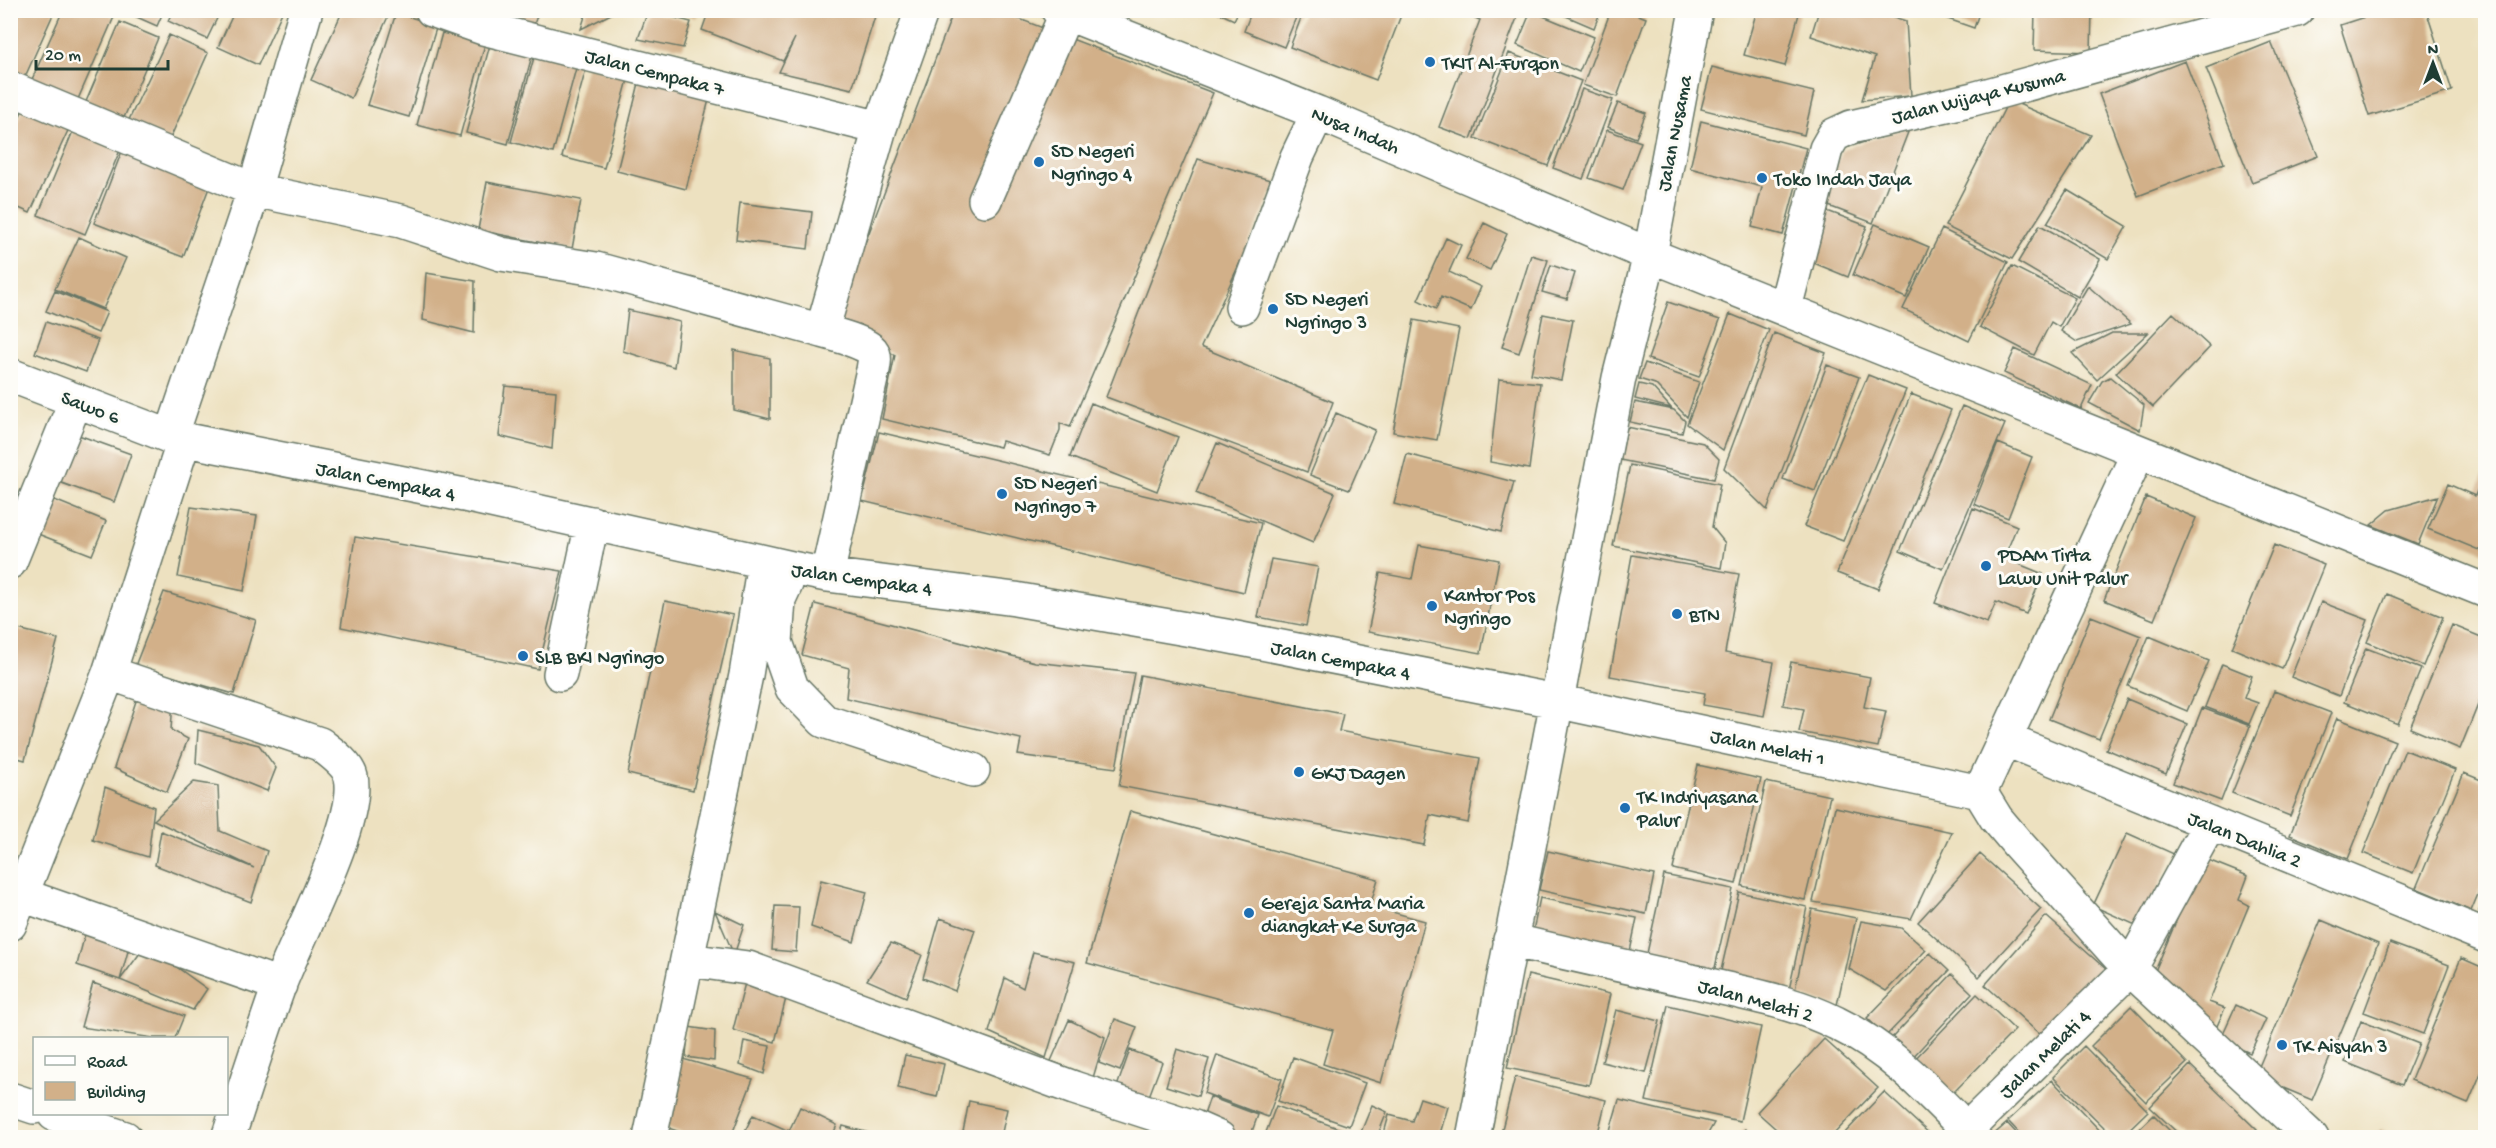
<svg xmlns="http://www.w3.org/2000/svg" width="2496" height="1148" font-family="'Gochi Hand',sans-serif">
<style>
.building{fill:#d2b089}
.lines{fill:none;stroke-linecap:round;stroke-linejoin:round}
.minor-casing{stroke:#677665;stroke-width:36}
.minor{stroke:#fff;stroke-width:33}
.poi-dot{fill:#1f6fb2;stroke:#fdfcf7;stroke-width:2}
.labels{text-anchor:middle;stroke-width:6;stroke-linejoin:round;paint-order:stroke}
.poi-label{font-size:20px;fill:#1f3d34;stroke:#fdfcf7;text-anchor:start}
.street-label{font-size:20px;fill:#1f3d34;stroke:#fdfcf7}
</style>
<rect width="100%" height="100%" fill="#fdfcf7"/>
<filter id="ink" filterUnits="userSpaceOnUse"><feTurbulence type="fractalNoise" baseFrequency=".0167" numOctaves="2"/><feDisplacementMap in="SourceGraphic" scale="12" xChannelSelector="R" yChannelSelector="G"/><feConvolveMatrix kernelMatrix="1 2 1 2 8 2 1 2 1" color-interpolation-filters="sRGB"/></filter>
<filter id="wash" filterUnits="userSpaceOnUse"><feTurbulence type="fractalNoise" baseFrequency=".008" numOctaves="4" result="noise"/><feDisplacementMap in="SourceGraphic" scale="24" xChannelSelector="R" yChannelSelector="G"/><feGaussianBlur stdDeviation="1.35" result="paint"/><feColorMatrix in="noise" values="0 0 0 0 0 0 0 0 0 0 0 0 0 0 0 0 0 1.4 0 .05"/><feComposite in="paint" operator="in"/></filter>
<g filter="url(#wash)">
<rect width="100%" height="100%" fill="#ede1c0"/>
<g id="blocks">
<path class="building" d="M 10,10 L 55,10 L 24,79 L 10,73 Z
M 63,10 L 102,10 L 114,17 L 75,106 L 29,86 Z
M 121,10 L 164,10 L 157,26 Z
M 173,10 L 221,10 L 207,39 L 168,21 Z
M 235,10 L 283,10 L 258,65 L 218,47 Z
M 343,10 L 391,10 L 351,98 L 311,80 Z
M 479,10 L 539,10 L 532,30 Z
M 587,10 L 619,10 L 581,29 Z
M 676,10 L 699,10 L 696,18 Z
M 709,10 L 755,10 L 764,14 L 765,10 L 877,10 L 852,89 L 779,72 L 795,38 L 783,61 L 702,30 Z
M 954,10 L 996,10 L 1213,93 L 1070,427 L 1060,423 L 1060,430 L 1050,455 L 1002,441 L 1000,447 L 882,419 L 895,355 L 836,325 L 838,308 L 867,238 Z
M 1213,10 L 1239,10 L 1234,20 Z
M 1252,10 L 1299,10 L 1284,47 L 1244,31 Z
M 1304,10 L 1403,10 L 1376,80 L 1290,47 Z
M 1457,10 L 1520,10 L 1471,139 L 1439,127 L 1480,20 Z
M 1552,10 L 1601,10 L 1594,28 Z
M 1611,10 L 1626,10 L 1646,18 L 1617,97 L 1583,85 Z
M 1757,10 L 1800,10 L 1785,66 L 1744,55 Z
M 1819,10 L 1872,10 L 1906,21 L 1911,96 L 1862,100 L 1875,57 L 1811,36 Z
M 1922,10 L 1980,10 L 1974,28 Z
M 2035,10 L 2092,10 L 2091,52 L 2034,50 Z
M 2386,10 L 2426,10 L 2452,91 L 2369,116 L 2340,25 Z
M 648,11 L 691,22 L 683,48 L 638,39 Z
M 1531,11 L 1594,37 L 1579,72 L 1517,45 Z
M 396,13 L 437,25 L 409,117 L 367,105 Z
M 120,22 L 158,38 L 123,120 L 85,104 Z
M 442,33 L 485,44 L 460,136 L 417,125 Z
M 169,35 L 208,53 L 169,141 L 128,122 Z
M 491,41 L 533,52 L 508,144 L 466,133 Z
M 2271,42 L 2318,156 L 2252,182 L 2206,68 Z
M 536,50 L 578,61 L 553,153 L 511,142 Z
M 1509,53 L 1581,81 L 1548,166 L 1475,138 Z
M 2185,61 L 2224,163 L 2138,196 L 2099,94 Z
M 587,65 L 629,76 L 604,168 L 562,157 Z
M 1712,67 L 1814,92 L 1804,135 L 1701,109 Z
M 642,71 L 712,88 L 686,189 L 617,171 Z
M 1582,89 L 1613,100 L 1583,179 L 1553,168 Z
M 2009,100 L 2091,135 L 2012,259 L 1945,226 Z
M 1618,103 L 1646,113 L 1636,138 L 1608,127 Z
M 25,105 L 71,124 L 30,213 L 10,204 L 10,137 Z
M 1701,121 L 1806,148 L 1783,235 L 1752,227 L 1762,187 L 1690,168 Z
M 76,124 L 123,143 L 85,234 L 38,215 Z
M 1910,127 L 1873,223 L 1821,203 L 1843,149 Z
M 1607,130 L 1641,142 L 1623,190 L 1589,178 Z
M 122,151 L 210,185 L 183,257 L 94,223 Z
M 1198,159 L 1277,182 L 1201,347 L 1333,402 L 1307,472 L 1106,397 Z
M 487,182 L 581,200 L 572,249 L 478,230 Z
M 2067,190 L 2127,226 L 2108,259 L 2047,223 Z
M 740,203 L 812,212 L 808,249 L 736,240 Z
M 1822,209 L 1867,226 L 1848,277 L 1809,261 Z
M 1484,223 L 1507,234 L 1490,270 L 1466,259 Z
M 1875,224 L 1929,247 L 1906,298 L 1853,275 Z
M 2040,225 L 2100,259 L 2078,297 L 2018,262 Z
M 1942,229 L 2008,262 L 1969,341 L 1903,309 Z
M 79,237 L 126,258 L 103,309 L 55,289 Z
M 1446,238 L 1461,245 L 1449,272 L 1481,287 L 1471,310 L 1441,297 L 1436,309 L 1418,300 Z
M 1531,255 L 1548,260 L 1519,353 L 1502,347 Z
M 1551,265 L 1575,273 L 1567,299 L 1542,292 Z
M 2012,266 L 2075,298 L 2059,327 L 2051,322 L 2034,355 L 1980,327 Z
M 426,273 L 475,281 L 474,333 L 423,320 Z
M 2088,286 L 2131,324 L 2077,342 L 2061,331 Z
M 55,291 L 107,312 L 98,333 L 46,311 Z
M 1668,302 L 1720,320 L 1699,377 L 1648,359 Z
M 628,310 L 680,322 L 674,367 L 623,351 Z
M 2173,313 L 2210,347 L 2153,407 L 2116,373 Z
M 1543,314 L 1573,320 L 1561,380 L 1531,374 Z
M 1730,314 L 1769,330 L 1723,450 L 1687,424 Z
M 1414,320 L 1459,329 L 1437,440 L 1393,432 Z
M 46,322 L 98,340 L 86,372 L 35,353 Z
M 1774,333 L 1826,353 L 1767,510 L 1724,468 Z
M 2112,333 L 2148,333 L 2097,380 L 2072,353 Z
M 2015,349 L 2092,385 L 2081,409 L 2004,373 Z
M 734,350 L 770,358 L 770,419 L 734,410 Z
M 1645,363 L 1699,382 L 1687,417 L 1655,384 L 1639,379 Z
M 1827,365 L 1859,377 L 1815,491 L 1783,479 Z
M 1868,375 L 1906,390 L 1843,541 L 1804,526 Z
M 2110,377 L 2144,405 L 2140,430 L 2089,403 L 2102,381 Z
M 1499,379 L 1540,383 L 1529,469 L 1490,462 Z
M 1639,384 L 1652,387 L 1671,408 L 1635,399 Z
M 505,386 L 556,391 L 552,449 L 499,436 Z
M 1911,394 L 1951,410 L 1878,589 L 1837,573 Z
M 1635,402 L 1674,410 L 1685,421 L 1682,433 L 1630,422 Z
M 1091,403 L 1178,437 L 1157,491 L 1070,457 Z
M 1962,406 L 2005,424 L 1943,569 L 1900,551 Z
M 1336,413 L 1375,430 L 1349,490 L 1310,475 Z
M 1627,427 L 1703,443 L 1719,459 L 1714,479 L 1620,460 Z
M 879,432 L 1261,523 L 1244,592 L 862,501 Z
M 73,433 L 131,454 L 114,502 L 56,481 Z
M 1217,443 L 1335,493 L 1313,543 L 1196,493 Z
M 1998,443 L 2032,457 L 2008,518 L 1974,504 Z
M 1407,454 L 1514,482 L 1501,532 L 1394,504 Z
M 1630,465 L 1720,484 L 1712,527 L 1725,543 L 1721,568 L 1613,546 Z
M 2485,470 L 2486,470 L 2486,553 L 2428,529 L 2448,484 L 2475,496 Z
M 2438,496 L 2418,544 L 2371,525 L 2389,510 Z
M 2146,497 L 2196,518 L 2154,620 L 2104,600 Z
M 52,499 L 106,521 L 92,555 L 38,534 Z
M 191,507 L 257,516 L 244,591 L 178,577 Z
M 1973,508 L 2017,526 L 2004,558 L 2043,574 L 2026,614 L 1996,602 L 1987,623 L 1935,603 Z
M 355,537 L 562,571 L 538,669 L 341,627 Z
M 1419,545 L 1499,560 L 1481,653 L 1368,632 L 1380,573 L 1412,579 Z
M 2274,545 L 2324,565 L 2282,669 L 2232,648 Z
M 1632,555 L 1739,574 L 1725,653 L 1774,662 L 1764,716 L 1703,705 L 1705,693 L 1610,676 Z
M 1271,559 L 1318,567 L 1306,626 L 1258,617 Z
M 164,592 L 256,620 L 234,694 L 135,666 Z
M 2387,594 L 2443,617 L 2423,666 L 2367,642 Z
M 665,601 L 733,615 L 693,790 L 628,774 Z
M 2321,602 L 2368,620 L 2339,696 L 2291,677 Z
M 815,604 L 1035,662 L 1134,673 L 1116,768 L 1018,755 L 1021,739 L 846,698 L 849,668 L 802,655 Z
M 2091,616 L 2141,636 L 2099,739 L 2049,719 Z
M 2452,625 L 2486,639 L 2486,685 L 2460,749 L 2410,728 Z
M 10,627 L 58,639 L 25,760 L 10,756 Z
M 2149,636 L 2209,661 L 2187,711 L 2128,686 Z
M 2366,648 L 2421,669 L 2398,724 L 2344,702 Z
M 1791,662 L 1870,677 L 1864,707 L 1886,711 L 1878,747 L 1799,732 L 1804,709 L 1783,705 Z
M 2222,664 L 2252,676 L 2244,698 L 2258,703 L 2249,724 L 2205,707 Z
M 1140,675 L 1343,714 L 1339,731 L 1480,758 L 1468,823 L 1430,815 L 1424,845 L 1119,786 Z
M 2274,691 L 2331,713 L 2290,816 L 2232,793 Z
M 2127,699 L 2187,724 L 2166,774 L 2106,749 Z
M 136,701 L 173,701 L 171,730 L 188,739 L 167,792 L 114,768 Z
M 2202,708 L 2250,726 L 2221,801 L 2173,783 Z
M 2337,718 L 2395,741 L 2348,859 L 2290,835 Z
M 198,730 L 259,745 L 276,768 L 267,791 L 196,763 Z
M 2405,750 L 2455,770 L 2413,873 L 2363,853 Z
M 1698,765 L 1761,779 L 1736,884 L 1673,869 Z
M 2464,773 L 2486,782 L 2486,875 L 2471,911 L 2416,888 Z
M 194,782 L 218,786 L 220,831 L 267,851 L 251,902 L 155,865 L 161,831 L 254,868 L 154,820 Z
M 1766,782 L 1830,796 L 1805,900 L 1742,886 Z
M 105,787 L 154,807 L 148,857 L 93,840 Z
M 1835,807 L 1952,832 L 1911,919 L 1813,902 Z
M 1130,811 L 1378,879 L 1370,906 L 1425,921 L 1381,1083 L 1323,1064 L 1333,1030 L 1087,963 Z
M 2127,833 L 2174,854 L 2140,927 L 2093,906 Z
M 1548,851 L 1654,875 L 1646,914 L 1539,890 Z
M 1980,854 L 2041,909 L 1979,977 L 1918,922 Z
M 2203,858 L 2248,876 L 2239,900 L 2249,905 L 2209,1002 L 2225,1008 L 2213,1035 L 2152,978 Z
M 1664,875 L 1733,889 L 1714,972 L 1646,958 Z
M 821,880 L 867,892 L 854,942 L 811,927 Z
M 1739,892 L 1807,907 L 1789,990 L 1720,975 Z
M 2486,896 L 2486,913 L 2479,911 Z
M 1540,898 L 1637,918 L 1628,961 L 1531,940 Z
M 775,906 L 799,907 L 796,952 L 772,950 Z
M 1812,909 L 1856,918 L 1837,1005 L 1794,995 Z
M 715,911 L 744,925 L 734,955 Z
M 2046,916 L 2108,971 L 2045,1039 L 1985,985 Z
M 940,918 L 975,930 L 955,991 L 923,978 Z
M 2321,920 L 2378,944 L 2312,1100 L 2255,1076 Z
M 1861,921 L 1901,928 L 1926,950 L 1886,991 L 1849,969 Z
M 87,926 L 130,944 L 120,980 L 77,965 Z
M 891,943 L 922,955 L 906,997 L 867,980 Z
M 2390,943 L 2449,965 L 2423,1034 L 2364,1012 Z
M 146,945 L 207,989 L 193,1010 L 120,980 Z
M 1033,952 L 1075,962 L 1046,1058 L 989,1032 L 1005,978 L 1023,988 Z
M 1930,953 L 1949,971 L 1886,1036 L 1867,1018 Z
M 2461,958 L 2486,969 L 2486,1061 L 2468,1104 L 2411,1080 Z
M 748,971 L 789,986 L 775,1042 L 733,1030 Z
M 1952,974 L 1972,993 L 1910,1060 L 1889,1041 Z
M 1528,975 L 1610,994 L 1589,1085 L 1507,1068 Z
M 93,983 L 184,1016 L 175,1038 L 153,1038 L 81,1027 Z
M 1977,994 L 2015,1030 L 1949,1097 L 1912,1062 Z
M 1668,1005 L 1761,1027 L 1740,1121 L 1646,1101 Z
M 2236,1005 L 2266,1019 L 2250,1053 L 2220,1040 Z
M 2131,1006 L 2187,1063 L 2146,1102 L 2091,1046 Z
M 1616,1010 L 1660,1021 L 1646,1073 L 1602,1062 Z
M 1115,1019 L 1137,1027 L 1120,1071 L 1099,1063 Z
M 1069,1020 L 1105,1037 L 1093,1078 L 1051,1061 Z
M 2361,1021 L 2419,1044 L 2402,1085 L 2345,1062 Z
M 688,1027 L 715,1031 L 714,1061 L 686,1057 Z
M 1824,1039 L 1878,1088 L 1831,1137 L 1785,1137 L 1757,1112 Z
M 744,1041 L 770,1046 L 764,1074 L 740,1065 Z
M 2084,1046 L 2148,1111 L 2121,1137 L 2114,1137 L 2053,1077 Z
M 1177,1049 L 1209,1059 L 1198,1096 L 1166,1086 Z
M 1130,1050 L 1162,1062 L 1148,1099 L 1114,1095 Z
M 905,1055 L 944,1064 L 937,1097 L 898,1088 Z
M 1217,1055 L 1282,1079 L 1268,1117 L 1204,1093 Z
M 676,1057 L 753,1079 L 731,1137 L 694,1137 L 660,1125 Z
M 1293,1057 L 1365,1083 L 1349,1126 L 1278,1101 Z
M 2190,1065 L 2257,1130 L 2250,1137 L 2182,1137 L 2150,1107 Z
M 1515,1077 L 1606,1100 L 1597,1137 L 1500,1137 Z
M 2052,1080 L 2106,1137 L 2023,1137 L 2008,1121 Z
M 1884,1092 L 1933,1137 L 1841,1137 Z
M 1210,1097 L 1258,1115 L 1250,1137 L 1237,1137 L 1201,1124 Z
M 1420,1098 L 1448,1107 L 1439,1137 L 1383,1137 L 1389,1115 L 1412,1121 Z
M 1619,1100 L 1714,1123 L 1706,1137 L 1608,1137 Z
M 969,1101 L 1007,1109 L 1001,1137 L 962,1137 Z
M 1372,1105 L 1387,1112 L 1377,1137 L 1359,1137 Z
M 1276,1106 L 1352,1133 L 1351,1137 L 1271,1137 L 1265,1135 Z
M 800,1107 L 837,1125 L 832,1137 L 742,1137 L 753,1115 L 789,1131 Z
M 2154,1115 L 2176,1137 L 2131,1137 Z
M 2007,1123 L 2020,1137 L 1991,1137 Z
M 843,1126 L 884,1137 L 839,1137 Z
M 1745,1129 L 1755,1137 L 1736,1137 Z
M 2381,1129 L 2394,1137 L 2375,1137 Z"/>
</g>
</g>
<g filter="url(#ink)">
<use href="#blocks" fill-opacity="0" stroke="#677665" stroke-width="1.5"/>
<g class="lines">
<defs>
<path id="minor" d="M 432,10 L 483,28 L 880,128
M 1058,10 L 1318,113 L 1650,255 L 2486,591
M 10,88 L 254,190 L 401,221 L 501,254 L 596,269 L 822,331
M 985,200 L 1066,14
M 1242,307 L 1297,157 L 1318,113
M 1785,308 L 1826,149 L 1834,135 L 1851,127 L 1973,99 L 2297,10
M 10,375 L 171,437 L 464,495 L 792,568 L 827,575 L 1015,599 L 1226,636 L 1556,701 L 1980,792
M 171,437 L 254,190 L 306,10
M 10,562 L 76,400
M 827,575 L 873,370 C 874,364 876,356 872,351 C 867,343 833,334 822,331 L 880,128 L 922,10
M 786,584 L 779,599 L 776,642 L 792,688 L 824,721 L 973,770
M 109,673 L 320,744 C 330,752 348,764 351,777 C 361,820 296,940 279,986 C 261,1036 245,1087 228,1138
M 560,674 L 592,523
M 2004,739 L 2486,936
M 1980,792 L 1996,818 L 2017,843 L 2130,969 L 2312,1138
M 1980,792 L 2138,453
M 22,895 L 280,985
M 10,924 L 109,673 L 184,440
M 1510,940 C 1573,955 1637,969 1701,983 C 1746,994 1795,1002 1836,1023 C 1888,1048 1927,1089 1966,1129
M 688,960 L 748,968 L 1074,1088 L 1194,1127 L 1219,1138
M 10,1099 L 34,1107
M 54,1114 L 125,1138
M 650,1138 L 746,675 L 764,562
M 1473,1138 L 1619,378 L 1650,255 L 1696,10
M 1958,1138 L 2130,969 L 2210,823"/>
</defs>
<use href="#minor" class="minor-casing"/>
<use href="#minor" class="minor"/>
</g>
</g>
<g class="poi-dot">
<circle cx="1430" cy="62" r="6"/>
<circle cx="1039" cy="162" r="6"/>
<circle cx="1762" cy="178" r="6"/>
<circle cx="1273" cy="309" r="6"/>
<circle cx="1002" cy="494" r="6"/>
<circle cx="1986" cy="566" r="6"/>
<circle cx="1432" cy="606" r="6"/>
<circle cx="1677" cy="614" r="6"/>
<circle cx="523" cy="656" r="6"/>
<circle cx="1299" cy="772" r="6"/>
<circle cx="1625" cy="808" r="6"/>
<circle cx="1249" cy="913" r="6"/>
<circle cx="2282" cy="1045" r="6"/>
</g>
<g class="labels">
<g class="poi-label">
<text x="1442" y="69">TKIT Al-Furqon</text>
<text x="1051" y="157">SD Negeri<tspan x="1051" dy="23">Ngringo 4</tspan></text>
<text x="1774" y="185">Toko Indah Jaya</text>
<text x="1285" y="305">SD Negeri<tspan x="1285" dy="23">Ngringo 3</tspan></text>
<text x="1014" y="489">SD Negeri<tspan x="1014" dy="23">Ngringo 7</tspan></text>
<text x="1998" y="561">PDAM Tirta<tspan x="1998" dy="23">Lawu Unit Palur</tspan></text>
<text x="1444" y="601">Kantor Pos<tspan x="1444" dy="23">Ngringo</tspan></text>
<text x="1689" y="621">BTN</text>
<text x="535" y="663">SLB BKI Ngringo</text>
<text x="1311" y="779">GKJ Dagen</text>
<text x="1637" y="803">TK Indriyasana<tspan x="1637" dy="23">Palur</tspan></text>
<text x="1261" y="909">Gereja Santa Maria<tspan x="1261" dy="23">diangkat Ke Surga</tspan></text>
<text x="2294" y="1052">TK Aisyah 3</text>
</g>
<g class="street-label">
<text transform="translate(655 71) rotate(14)" y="7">Jalan Cempaka 7</text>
<text transform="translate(1978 95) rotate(-14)" y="7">Jalan Wijaya Kusuma</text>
<text transform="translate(1356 129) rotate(23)" y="7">Nusa Indah</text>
<text transform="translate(1673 133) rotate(-79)" y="7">Jalan Nusama</text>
<text transform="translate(91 406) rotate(21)" y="7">Sawo 6</text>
<text transform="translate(386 480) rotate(11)" y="7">Jalan Cempaka 4</text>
<text transform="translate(862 578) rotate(8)" y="7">Jalan Cempaka 4</text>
<text transform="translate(1341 659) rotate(11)" y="7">Jalan Cempaka 4</text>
<text transform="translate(1768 746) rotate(12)" y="7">Jalan Melati 1</text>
<text transform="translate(2245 838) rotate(22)" y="7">Jalan Dahlia 2</text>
<text transform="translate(1756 999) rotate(15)" y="7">Jalan Melati 2</text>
<text transform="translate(2044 1053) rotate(-44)" y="7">Jalan Melati 4</text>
</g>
</g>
<rect width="2496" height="1148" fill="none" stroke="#fdfcf7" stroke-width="36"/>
<rect x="33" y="1037" width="195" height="78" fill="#fdfcf7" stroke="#a4b0a9" stroke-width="1.5"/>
<rect x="45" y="1056" width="30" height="9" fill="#ffffff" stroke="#a4b0a9" stroke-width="1.5"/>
<text x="87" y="1067" font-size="18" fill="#1f3d34">Road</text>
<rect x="45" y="1082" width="30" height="18" fill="#d2b089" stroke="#a4b0a9" stroke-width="1.5"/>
<text x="87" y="1097" font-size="18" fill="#1f3d34">Building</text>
<g transform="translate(2433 63)" stroke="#fdfcf7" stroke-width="4.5" paint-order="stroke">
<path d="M0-4.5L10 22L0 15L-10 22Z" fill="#1f3d34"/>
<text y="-9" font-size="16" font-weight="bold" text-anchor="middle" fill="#1f3d34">N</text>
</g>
<path d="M36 60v9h132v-9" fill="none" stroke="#1f3d34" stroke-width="3"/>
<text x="45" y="60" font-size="18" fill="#1f3d34" stroke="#fdfcf7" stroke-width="4.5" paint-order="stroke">20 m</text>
</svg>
